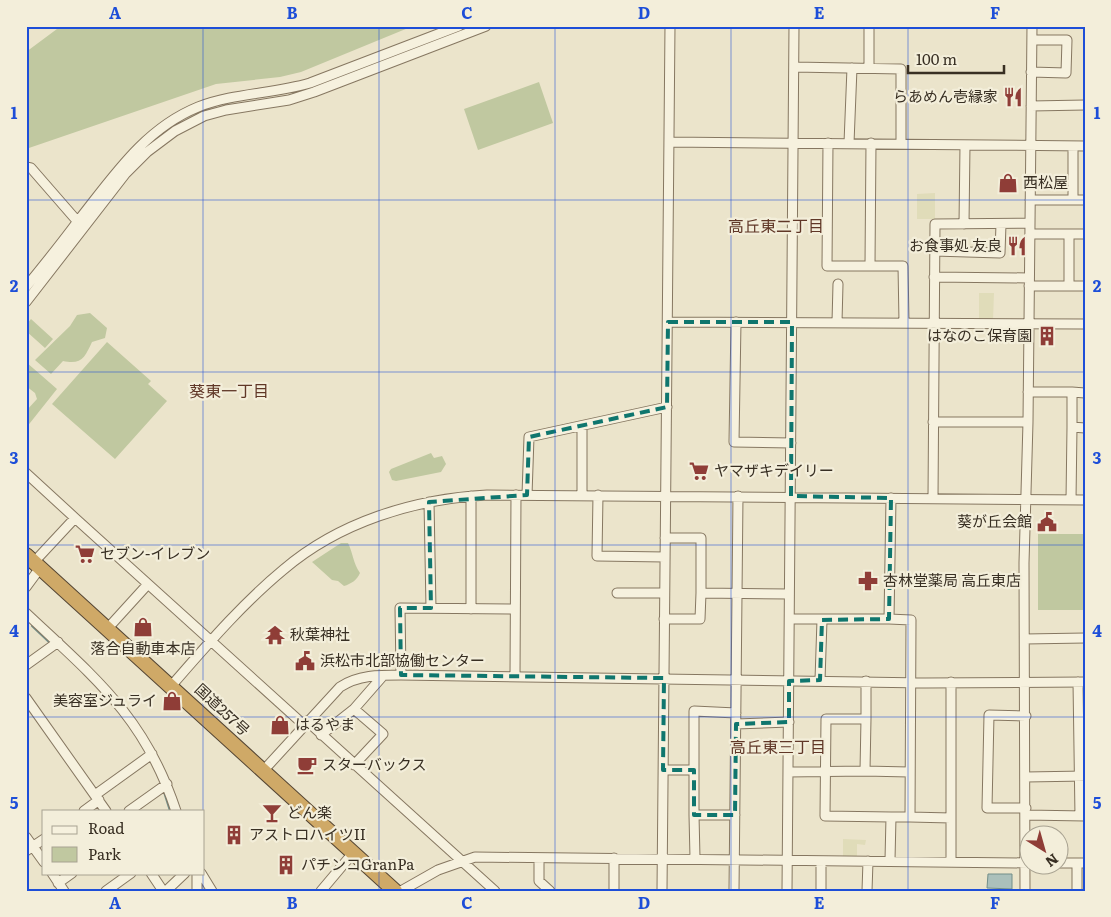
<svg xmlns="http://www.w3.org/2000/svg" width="1111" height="917" font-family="Literata,'Noto Sans JP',serif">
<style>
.farmland{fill:#e0dcb9}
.green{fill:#c0c8a0}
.water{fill:#abc0bb;stroke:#728e89}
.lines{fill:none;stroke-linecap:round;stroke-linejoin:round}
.stream{stroke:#728e89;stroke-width:2}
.minor-casing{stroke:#867761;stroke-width:11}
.highway-casing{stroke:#554634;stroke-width:16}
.minor{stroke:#f6f1de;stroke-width:9}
.highway{stroke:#cfa967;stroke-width:14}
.marked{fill:none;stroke:#0f766e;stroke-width:4;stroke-dasharray:10 6;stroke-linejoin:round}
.grid{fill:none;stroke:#1d4ed8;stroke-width:1;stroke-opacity:0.55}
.labels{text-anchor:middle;stroke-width:4.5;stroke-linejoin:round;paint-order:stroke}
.poi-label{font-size:15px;fill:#382f23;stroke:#f3eeda;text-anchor:start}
.street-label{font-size:15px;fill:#382f23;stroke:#f3eeda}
.neighbourhood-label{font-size:16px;fill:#603727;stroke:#f3eeda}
.neatline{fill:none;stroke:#1d4ed8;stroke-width:2}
.grid-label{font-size:16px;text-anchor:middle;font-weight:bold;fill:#1d4ed8}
</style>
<rect width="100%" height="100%" fill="#ebe4cb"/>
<path class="farmland" d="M 935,193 L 935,219 L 917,219 L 917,194 Z
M 979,293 L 994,293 L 993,320 L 979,320 Z
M 843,839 L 866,840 L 865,845 L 857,844 L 857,857 L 843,856 Z"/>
<path class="green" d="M 61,26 L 413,26 L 301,72 L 280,77 L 216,84 L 26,149 L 26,52 Z
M 539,82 L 553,123 L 478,150 L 464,109 Z
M 90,313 L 107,328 L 105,338 L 92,342 C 85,357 82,365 63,361 L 51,374 L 35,360 L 70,326 L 77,315 Z
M 31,319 L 53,339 L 45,348 L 26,331 L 26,325 Z
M 107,342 L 151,381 L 148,384 L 167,401 L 115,459 L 52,404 Z
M 26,362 L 57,389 L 26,428 L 26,411 L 37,399 L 35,393 L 26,386 Z
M 431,453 L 434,458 L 442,456 L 446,464 L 441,472 L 396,481 L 392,480 L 389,472 L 391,469 Z
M 1038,534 L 1085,534 L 1085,610 L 1038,610 Z
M 341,543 L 348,543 C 353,553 353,563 360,573 C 357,580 351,584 344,586 L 338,581 L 332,580 L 312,562 Z"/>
<path class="water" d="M 988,874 L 1012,874 L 1012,889 L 987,888 Z"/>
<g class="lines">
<path class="stream" d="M 32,626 L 50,643
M 163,789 L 170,811"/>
<defs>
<path id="minor" d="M 869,26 L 869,68
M 794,67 L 901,69 L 901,144
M 1031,72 L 1066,73 L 1067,40 L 1032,40
M 1031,106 L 1085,105
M 669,142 L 1085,146
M 828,143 L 827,266 L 903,266 L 904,322
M 849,143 L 852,68
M 1073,146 L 1073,200
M 26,167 L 31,168 L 78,222 L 84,224
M 1030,200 L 1085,200
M 964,224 L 965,145
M 1030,234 L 1085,234
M 934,251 L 1000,253 L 1001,224
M 870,265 L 871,143
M 934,277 L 1029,278
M 1029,286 L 1085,286
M 1069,286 L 1069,234
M 26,287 C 44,265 61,244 78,221 C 113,177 144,129 198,107 C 234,93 273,94 310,83 L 459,26
M 26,302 L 126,173 L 147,152 L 175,131 L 204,116 L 226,110 L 289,100 L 314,92 L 486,26
M 668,322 L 1085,324
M 736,322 L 734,442 L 791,443
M 837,322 L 838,284
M 1028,392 L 1072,392
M 933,422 L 1028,422
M 1072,427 L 1072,392 L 1085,393
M 26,473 L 75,518
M 527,495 L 529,437 L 667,407
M 598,495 L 597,556 L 665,557
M 471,496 L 471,609
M 582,496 L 582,426
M 891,498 L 889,619 L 911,620 L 910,817 L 951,818
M 933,498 L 935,224 L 1030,223
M 1071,500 L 1072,427 L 1085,428
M 429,502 L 431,608
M 665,538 L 701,538 L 701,593
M 34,562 L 75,518 L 304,725
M 26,587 L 40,568
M 617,593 L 664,593
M 26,613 C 95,678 145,717 176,811
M 664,619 L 700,619 L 701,593 L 789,594
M 790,619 L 889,619
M 108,628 L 148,584
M 1025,639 L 1085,638
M 26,665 L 58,642
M 401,675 L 400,608 L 514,609
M 515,677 L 516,495
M 820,680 L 822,620
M 951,682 L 951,862
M 1078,682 L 1080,816
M 172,685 C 207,645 242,604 283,570 C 339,522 414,499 487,495 L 1085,500
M 26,698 L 106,811
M 1026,716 L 989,715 L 987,808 L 1026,808
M 866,719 L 866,681
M 307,721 L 495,891
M 736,724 L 789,722
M 321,735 L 354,709
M 354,765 L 383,734 L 354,709 L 382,677
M 663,770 L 694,770
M 263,771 L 340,687 C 358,675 379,675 401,675 L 925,683 L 1085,682
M 788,772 L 865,771
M 1026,777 L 1085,776
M 95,795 L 152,754
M 84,811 L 99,800
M 129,811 L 167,784
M 694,815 L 694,711 L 736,713
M 1026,815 L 1085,816
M 891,817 L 825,816 L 826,719 L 866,719 L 865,771 L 909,772
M 26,837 L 44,862
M 26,851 L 44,839
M 539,858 L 539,881 L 550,891
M 695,858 L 694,815 L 735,815
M 890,860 L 891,817 L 910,817
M 1058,863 L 1085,863
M 52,873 L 64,891
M 151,873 L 163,891
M 197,873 L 197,891
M 201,873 L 212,891
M 58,883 L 72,873
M 106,891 L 131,873
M 166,891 L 185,873
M 321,891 L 353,853
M 401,891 L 438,870 L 475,857 L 1028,863
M 614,891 L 614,858
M 662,891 L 670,26
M 734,891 L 738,496
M 787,891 L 794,26
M 821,891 L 821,861
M 867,891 L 868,861
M 1025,891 L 1024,563 L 1028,422 L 1032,26
M 1077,891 L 1077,863"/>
<path id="highway" d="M 26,555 L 395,891"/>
</defs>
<use href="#minor" class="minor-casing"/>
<use href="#highway" class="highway-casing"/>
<use href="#minor" class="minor"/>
<use href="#highway" class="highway"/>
</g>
<path class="marked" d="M 668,322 L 792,322 L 791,496 L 891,498 L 889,619 L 822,620 L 820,680 L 789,681 L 789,722 L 736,724 L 735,815 L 694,815 L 694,770 L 663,770 L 664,678 L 401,675 L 400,608 L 431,608 L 429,502 L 527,495 L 529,437 L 667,407 Z"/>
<path class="grid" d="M 203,26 L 203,811M 379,26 L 379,891M 555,26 L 555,891M 731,26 L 731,891M 908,26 L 908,891M 26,200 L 1085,200M 26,372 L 1085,372M 26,545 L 1085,545M 26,717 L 1085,717M 203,873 L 203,891"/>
<defs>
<symbol id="restaurant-bare" viewBox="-9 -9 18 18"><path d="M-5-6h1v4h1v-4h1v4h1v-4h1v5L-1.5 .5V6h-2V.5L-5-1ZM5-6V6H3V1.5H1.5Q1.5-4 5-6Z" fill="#8f3d37" stroke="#f3eeda" stroke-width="2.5" paint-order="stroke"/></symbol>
<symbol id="shop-bare" viewBox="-9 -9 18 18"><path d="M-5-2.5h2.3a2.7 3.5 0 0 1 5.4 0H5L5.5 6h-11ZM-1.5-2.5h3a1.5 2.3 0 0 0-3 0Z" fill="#8f3d37" stroke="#f3eeda" stroke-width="2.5" paint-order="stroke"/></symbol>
<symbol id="building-bare" viewBox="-9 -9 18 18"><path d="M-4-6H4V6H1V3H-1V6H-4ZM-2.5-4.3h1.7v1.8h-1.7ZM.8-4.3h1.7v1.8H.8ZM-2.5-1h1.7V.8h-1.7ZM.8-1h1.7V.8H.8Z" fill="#8f3d37" stroke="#f3eeda" stroke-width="2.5" paint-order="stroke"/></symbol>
<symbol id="supermarket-bare" viewBox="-9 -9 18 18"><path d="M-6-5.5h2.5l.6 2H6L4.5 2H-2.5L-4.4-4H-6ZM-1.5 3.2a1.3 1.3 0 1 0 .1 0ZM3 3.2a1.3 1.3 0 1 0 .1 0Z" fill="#8f3d37" stroke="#f3eeda" stroke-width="2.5" paint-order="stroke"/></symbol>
<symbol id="civic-bare" viewBox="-9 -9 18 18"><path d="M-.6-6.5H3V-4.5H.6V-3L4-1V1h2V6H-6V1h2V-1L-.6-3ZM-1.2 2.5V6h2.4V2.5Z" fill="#8f3d37" stroke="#f3eeda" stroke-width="2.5" paint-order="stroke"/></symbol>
<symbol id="pharmacy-bare" viewBox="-9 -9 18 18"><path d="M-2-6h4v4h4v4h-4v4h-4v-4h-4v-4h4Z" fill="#8f3d37" stroke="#f3eeda" stroke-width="2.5" paint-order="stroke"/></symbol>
<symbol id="temple-bare" viewBox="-9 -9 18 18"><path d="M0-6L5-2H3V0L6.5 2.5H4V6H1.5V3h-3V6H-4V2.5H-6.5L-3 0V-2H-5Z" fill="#8f3d37" stroke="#f3eeda" stroke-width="2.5" paint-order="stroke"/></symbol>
<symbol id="cafe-bare" viewBox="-9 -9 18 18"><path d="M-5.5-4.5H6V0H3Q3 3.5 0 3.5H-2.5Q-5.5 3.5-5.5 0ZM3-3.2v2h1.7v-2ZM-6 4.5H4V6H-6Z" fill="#8f3d37" stroke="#f3eeda" stroke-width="2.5" paint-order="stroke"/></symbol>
<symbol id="bar-bare" viewBox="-9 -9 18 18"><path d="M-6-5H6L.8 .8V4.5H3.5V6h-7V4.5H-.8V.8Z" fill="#8f3d37" stroke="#f3eeda" stroke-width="2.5" paint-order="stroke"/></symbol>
</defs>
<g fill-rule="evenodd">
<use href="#restaurant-bare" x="999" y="83" width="28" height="28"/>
<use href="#shop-bare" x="994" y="169" width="28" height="28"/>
<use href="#restaurant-bare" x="1003" y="232" width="28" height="28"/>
<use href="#building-bare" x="1033" y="322" width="28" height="28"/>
<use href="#supermarket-bare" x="685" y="457" width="28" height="28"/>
<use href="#civic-bare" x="1033" y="508" width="28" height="28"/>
<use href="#supermarket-bare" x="71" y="540" width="28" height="28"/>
<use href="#pharmacy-bare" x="854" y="567" width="28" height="28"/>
<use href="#shop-bare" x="129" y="613" width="28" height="28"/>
<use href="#temple-bare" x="261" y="621" width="28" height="28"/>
<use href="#civic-bare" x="291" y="647" width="28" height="28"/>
<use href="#shop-bare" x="158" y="687" width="28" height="28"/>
<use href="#shop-bare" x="266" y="711" width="28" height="28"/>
<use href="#cafe-bare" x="293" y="751" width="28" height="28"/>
<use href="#bar-bare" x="258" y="799" width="28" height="28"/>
<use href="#building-bare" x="220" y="821" width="28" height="28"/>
<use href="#building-bare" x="272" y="851" width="28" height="28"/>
</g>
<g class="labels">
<g class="poi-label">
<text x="998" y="102" text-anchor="end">らあめん壱縁家</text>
<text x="1023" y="188">西松屋</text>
<text x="1002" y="251" text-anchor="end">お食事処 友良</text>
<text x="1032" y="341" text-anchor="end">はなのこ保育園</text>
<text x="714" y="476">ヤマザキデイリー</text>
<text x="1032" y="527" text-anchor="end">葵が丘会館</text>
<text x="100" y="559">セブン-イレブン</text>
<text x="883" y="586">杏林堂薬局 高丘東店</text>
<text x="290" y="640">秋葉神社</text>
<text x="143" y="654" text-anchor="middle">落合自動車本店</text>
<text x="320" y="666">浜松市北部協働センター</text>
<text x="157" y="706" text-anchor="end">美容室ジュライ</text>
<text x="295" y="730">はるやま</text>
<text x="322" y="770">スターバックス</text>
<text x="287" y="818">どん楽</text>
<text x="249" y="840">アストロハイツII</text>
<text x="301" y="870">パチンコGranPa</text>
</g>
<g class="street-label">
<text transform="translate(222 710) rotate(43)" y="5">国道257号</text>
</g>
<g class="neighbourhood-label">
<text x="776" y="232">高丘東二丁目</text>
<text x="229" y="397">葵東一丁目</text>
<text x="778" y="753">高丘東三丁目</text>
</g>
</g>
<rect width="1111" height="917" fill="none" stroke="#f3eeda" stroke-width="55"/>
<rect x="42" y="810" width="162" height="65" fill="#f3eeda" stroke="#a8a291"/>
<rect x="52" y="826" width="25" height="8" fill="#f6f1de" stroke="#a8a291"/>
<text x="88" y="834" font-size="15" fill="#382f23">Road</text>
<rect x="52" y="847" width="25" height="15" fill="#c0c8a0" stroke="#a8a291"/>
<text x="88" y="860" font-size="15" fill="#382f23">Park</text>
<g transform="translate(1044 850) rotate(143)"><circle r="24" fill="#f3eeda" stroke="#a8a291"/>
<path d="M0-4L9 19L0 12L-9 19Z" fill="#8f3d37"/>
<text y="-8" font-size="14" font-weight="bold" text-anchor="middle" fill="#382f23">N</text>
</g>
<path d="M908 65v8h96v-8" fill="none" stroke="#382f23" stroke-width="2.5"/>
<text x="916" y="65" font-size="15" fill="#382f23" stroke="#f3eeda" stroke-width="4" paint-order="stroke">100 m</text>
<rect x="28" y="28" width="1056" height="862" class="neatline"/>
<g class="grid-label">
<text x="115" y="19">A</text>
<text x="292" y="19">B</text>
<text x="467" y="19">C</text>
<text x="644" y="19">D</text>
<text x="819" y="19">E</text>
<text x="995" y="19">F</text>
<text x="14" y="119">1</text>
<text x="1097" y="119">1</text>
<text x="14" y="292">2</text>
<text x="1097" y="292">2</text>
<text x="14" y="464">3</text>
<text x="1097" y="464">3</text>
<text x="14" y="637">4</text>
<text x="1097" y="637">4</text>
<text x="14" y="809">5</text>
<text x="1097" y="809">5</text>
<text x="115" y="909">A</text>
<text x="292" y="909">B</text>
<text x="467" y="909">C</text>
<text x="644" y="909">D</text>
<text x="819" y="909">E</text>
<text x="995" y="909">F</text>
</g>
</svg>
